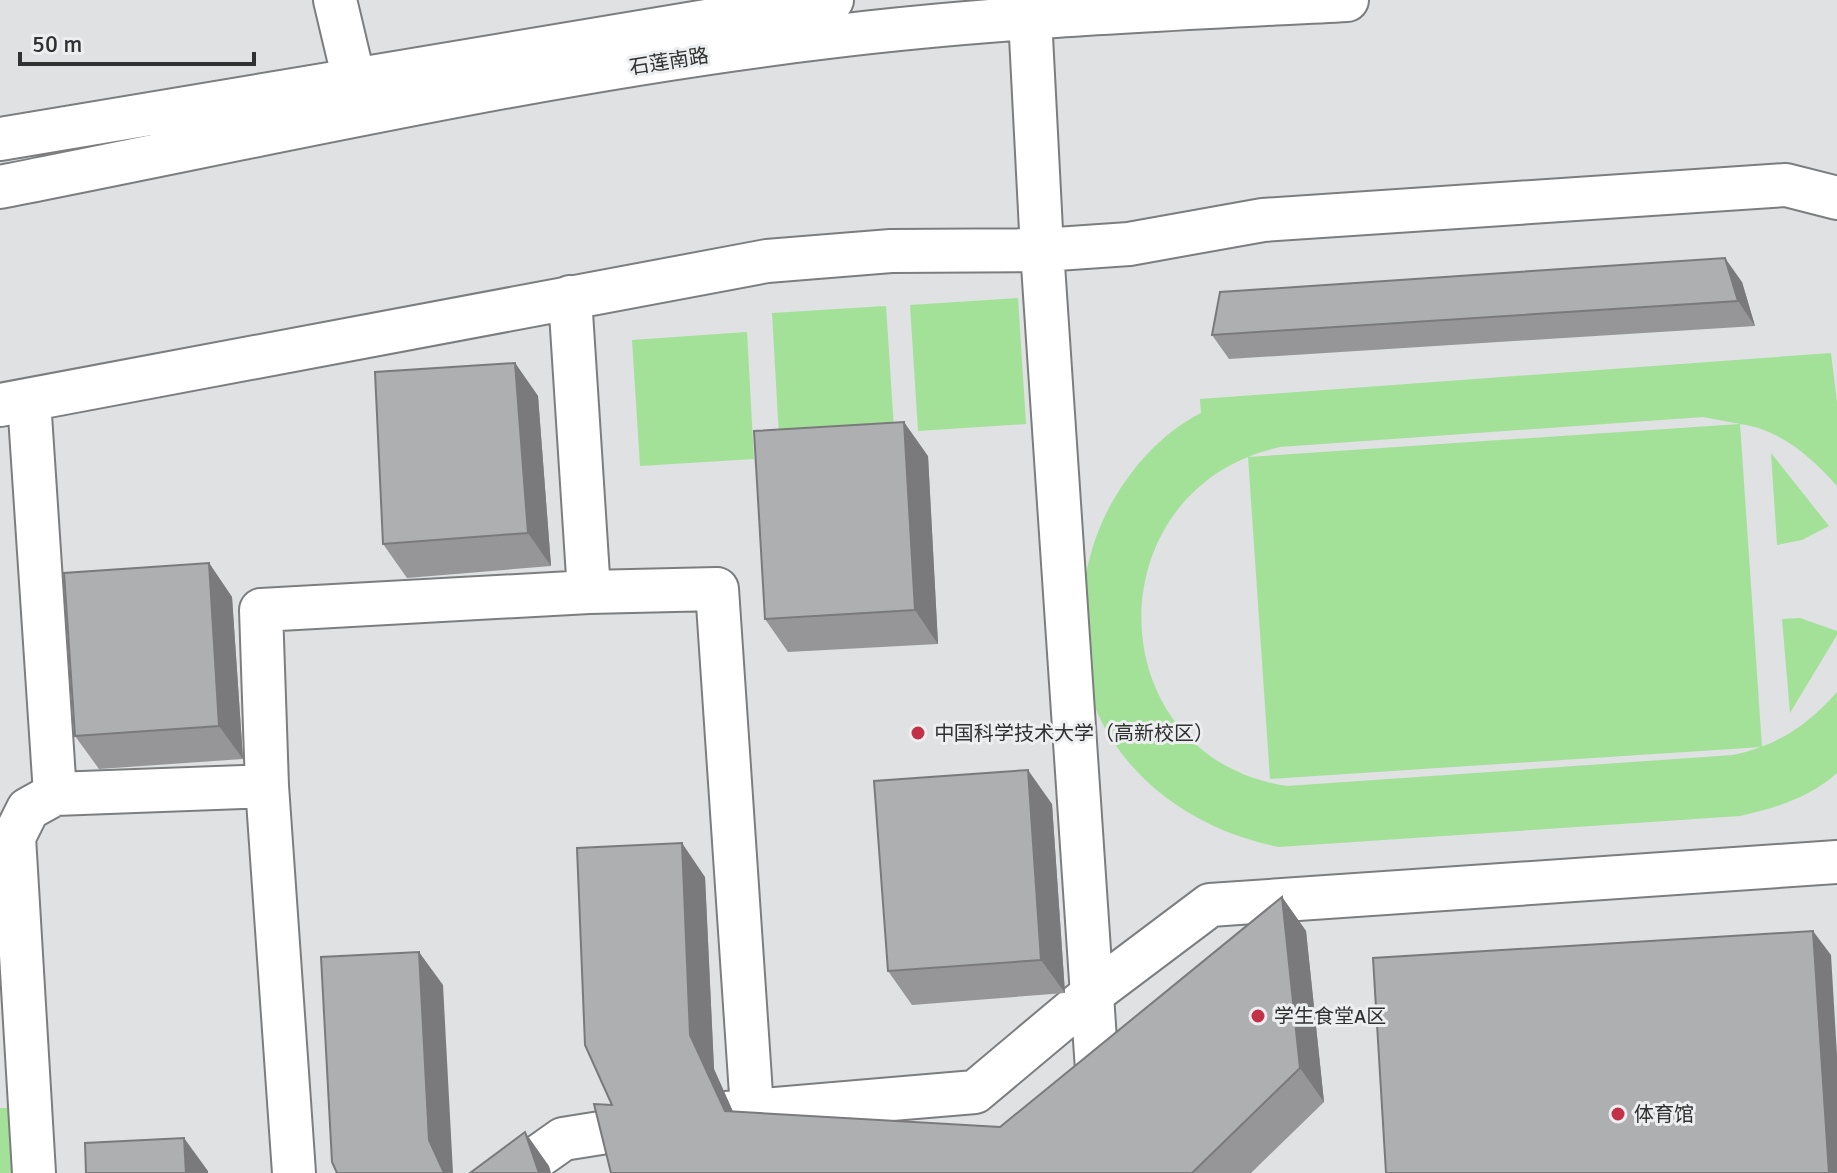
<svg xmlns="http://www.w3.org/2000/svg" width="1837" height="1173" font-family="Signika,'Noto Sans SC',sans-serif">
<style>
.green{fill:#a3e199}
.lines{fill:none;stroke-linecap:round;stroke-linejoin:round}
.minor-casing{stroke:#7c7d7e;stroke-width:46}
.minor{stroke:#fff;stroke-width:42}
.wall{fill:#969698}
.shaded-wall{fill:#7a7a7c}
.building{fill:#aeafb1;stroke:#7a7a7c;stroke-width:2}
.poi-dot{fill:#c23148;stroke:#eceeef;stroke-width:3}
.labels{text-anchor:middle;stroke-width:6;stroke-linejoin:round;paint-order:stroke}
.street-label{font-size:20px;fill:#303131;stroke:#eceeef}
.poi-label{font-size:20px;fill:#303131;stroke:#eceeef;text-anchor:start}
</style>
<rect width="100%" height="100%" fill="#dfe1e2"/>
<path class="green" d="M 1018,298 L 1026,424 L 918,431 L 910,305 Z
M 886,306 L 894,429 L 779,437 L 772,313 Z
M 747,332 L 754,459 L 640,466 L 632,340 Z
M 1831,353 L 1837,402 L 1837,486 C 1812,457 1779,429 1740,424 L 1762,747 L 1270,779 L 1248,457 L 1740,424 L 1703,417 L 1280,447 C 1092,488 1096,757 1287,786 L 1733,755 C 1777,746 1808,725 1837,692 L 1837,773 C 1809,798 1775,808 1740,816 L 1279,847 C 1187,829 1107,768 1084,675 C 1081,661 1083,646 1083,632 C 1081,586 1088,549 1109,508 C 1130,469 1160,434 1201,413 L 1200,399 Z
M 1771,453 L 1829,526 L 1802,540 L 1777,545 Z
M 1800,618 L 1837,631 L 1837,635 L 1790,713 L 1782,619 Z
M 0,1108 L 11,1108 L 15,1173 L 0,1173 Z"/>
<g class="lines">
<defs>
<path id="minor" d="M 335,0 L 354,80
M 1030,17 L 1042,250 L 1097,1070 L 1169,1173
M 0,139 L 832,0
M 0,187 C 275,133 550,70 829,37 C 1001,16 1174,9 1347,0
M 570,297 L 589,592
M 29,400 L 55,794
M 0,405 L 767,261 L 891,251 L 1042,250 L 1129,244 L 1263,220 L 1786,185 L 1837,198
M 267,786 L 294,1173
M 726,1113 L 975,1092 L 1093,993 L 1210,905 L 1837,862
M 34,1173 L 14,837 L 28,809 L 55,794 L 267,786 L 261,610 L 589,592 L 717,589 L 752,1109
M 515,1173 L 563,1139 L 657,1124"/>
</defs>
<use href="#minor" class="minor-casing"/>
<use href="#minor" class="minor"/>
</g>
<path class="wall" d="M 1742,282 L 1755,326 L 1229,359 L 1212,335 Z
M 515,363 L 538,396 L 551,566 L 407,578 L 383,544 Z
M 928,456 L 938,644 L 788,652 L 765,619 Z
M 209,563 L 232,597 L 243,759 L 99,769 L 75,736 Z
M 1052,804 L 1065,993 L 912,1005 L 888,971 Z
M 705,877 L 714,1069 L 733,1112 L 1000,1127 L 1282,897 L 1306,931 L 1324,1102 L 1251,1173 L 611,1173 L 612,1105 Z"/>
<path class="shaded-wall" d="M 1725,258 L 1742,282 L 1755,326 L 1738,301 Z
M 515,363 L 538,396 L 551,566 L 528,533 Z
M 904,422 L 928,456 L 938,644 L 915,610 Z
M 209,563 L 232,597 L 243,759 L 219,726 Z
M 1028,770 L 1052,804 L 1065,993 L 1041,960 Z
M 682,843 L 705,877 L 714,1069 L 748,1145 L 725,1111 L 690,1035 Z
M 1282,897 L 1306,931 L 1324,1102 L 1300,1068 Z
M 1813,931 L 1831,955 L 1837,1055 L 1837,1173 L 1829,1173 Z
M 419,952 L 443,985 L 453,1173 L 444,1173 L 429,1140 Z
M 525,1132 L 549,1166 L 551,1173 L 539,1173 Z
M 184,1138 L 208,1171 L 208,1173 L 186,1173 Z"/>
<path class="building" d="M 1725,258 L 1738,301 L 1212,335 L 1220,292 Z
M 515,363 L 528,533 L 383,544 L 375,372 Z
M 904,422 L 915,610 L 765,619 L 754,431 Z
M 209,563 L 219,726 L 75,736 L 64,573 Z
M 1028,770 L 1041,960 L 888,971 L 874,781 Z
M 682,843 L 690,1035 L 725,1111 L 1000,1127 L 1282,897 L 1300,1068 L 1192,1173 L 611,1173 L 594,1104 L 612,1105 L 585,1045 L 577,848 Z
M 1813,931 L 1829,1173 L 1386,1173 L 1373,958 Z
M 419,952 L 429,1140 L 444,1173 L 337,1173 L 332,1162 L 321,957 Z
M 525,1132 L 539,1173 L 470,1173 Z
M 184,1138 L 186,1173 L 86,1173 L 85,1143 Z"/>
<g class="poi-dot">
<circle cx="918" cy="733" r="8"/>
<circle cx="1258" cy="1016" r="8"/>
<circle cx="1618" cy="1114" r="8"/>
</g>
<g class="labels">
<g class="street-label">
<text transform="translate(669 61) rotate(-9)" y="7">石莲南路</text>
</g>
<g class="poi-label">
<text x="934" y="740">中国科学技术大学（高新校区）</text>
<text x="1274" y="1023">学生食堂A区</text>
<text x="1634" y="1121">体育馆</text>
</g>
</g>
<path d="M20 52v12h234v-12" fill="none" stroke="#303131" stroke-width="4"/>
<text x="32" y="52" font-size="24" fill="#303131" stroke="#eceeef" stroke-width="6" paint-order="stroke">50 m</text>
</svg>
